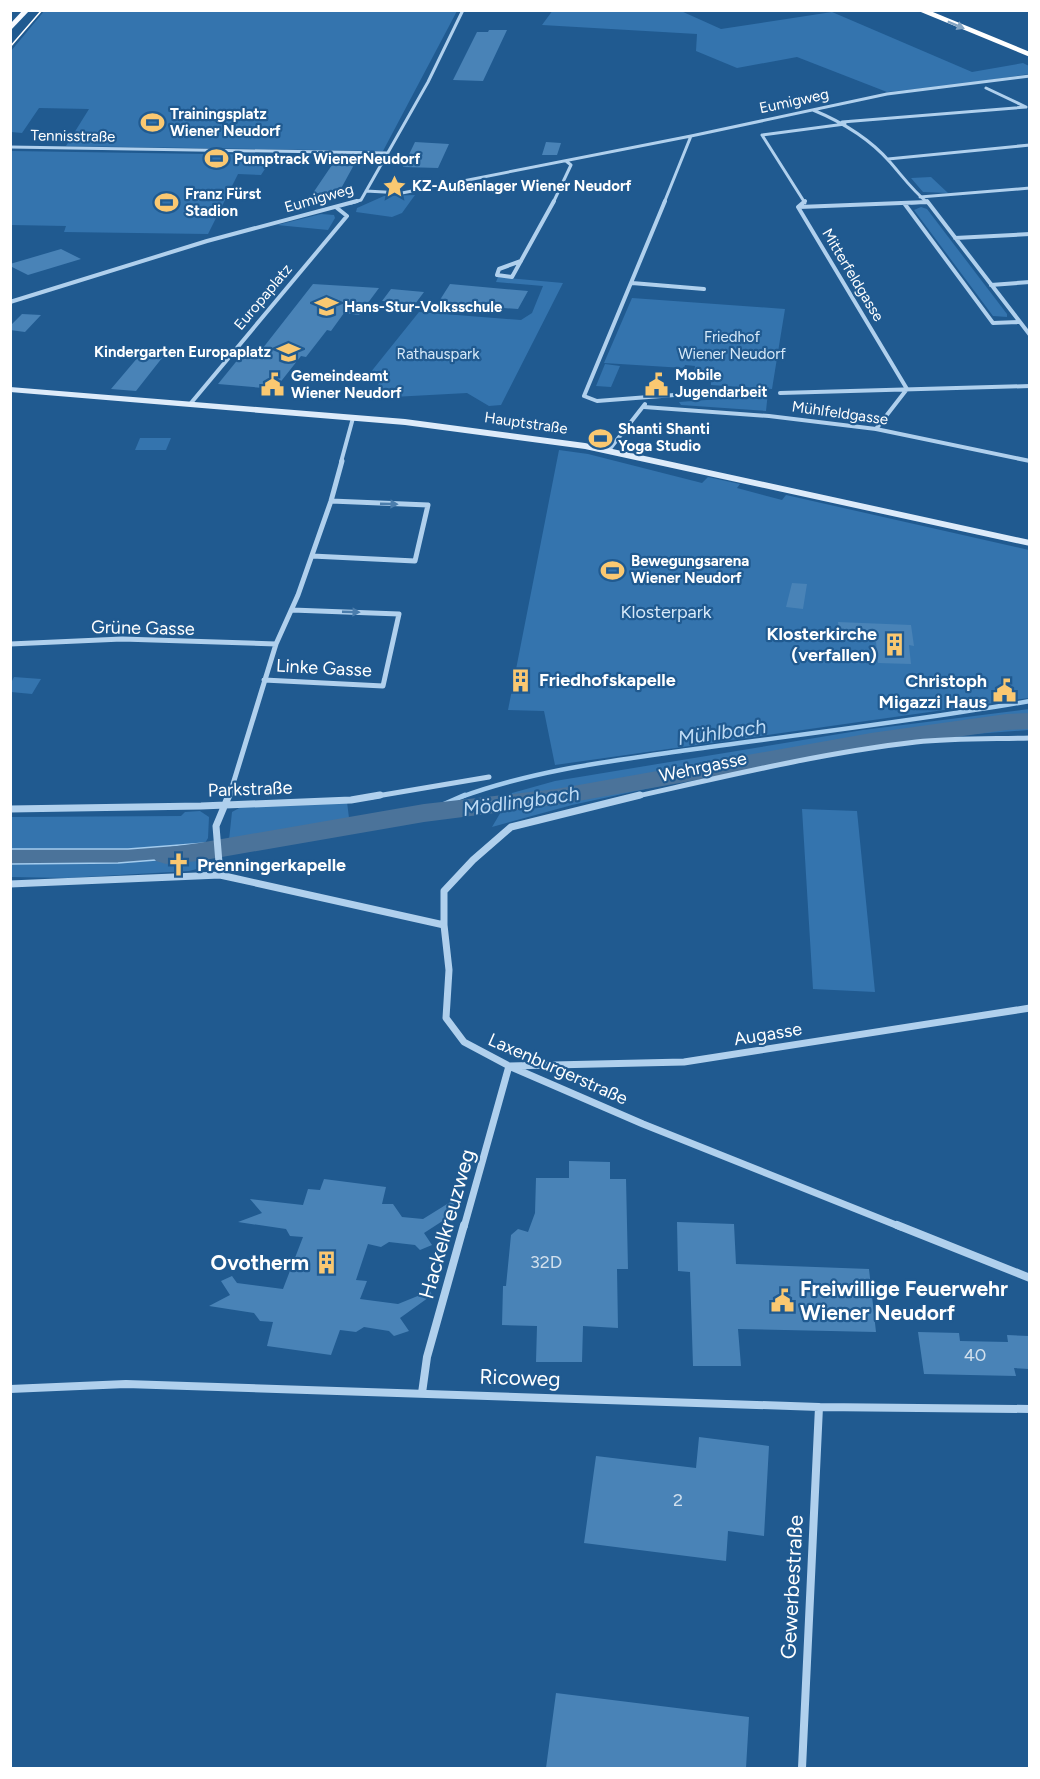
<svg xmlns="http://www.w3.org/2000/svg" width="1040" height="1779" font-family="Figtree,sans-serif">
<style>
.green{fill:#3474ae}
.water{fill:#4b739a;stroke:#a4ccee;stroke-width:1.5}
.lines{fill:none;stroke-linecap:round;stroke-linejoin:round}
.stream-far1{stroke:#a4ccee;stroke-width:4.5}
.stream{stroke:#a4ccee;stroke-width:5}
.river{fill:#4b739a;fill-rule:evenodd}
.building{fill:#4983b7}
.street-far4{stroke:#b0d0ed;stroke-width:3}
.street-far3{stroke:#b0d0ed;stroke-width:4}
.street-far2{stroke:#b0d0ed;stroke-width:5}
.street-far1{stroke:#b0d0ed;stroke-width:7}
.street{stroke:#b0d0ed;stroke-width:8}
.secondary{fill:#ddebfa;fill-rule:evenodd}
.primary{fill:#f7faff;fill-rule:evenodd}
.highway{fill:#fff;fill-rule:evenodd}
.tram{stroke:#fff;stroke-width:1.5}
.oneway{fill:#84a4c2}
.oneway2{fill:#4b7dac}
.labels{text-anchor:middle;stroke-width:4.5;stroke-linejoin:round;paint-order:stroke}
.far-street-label{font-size:15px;fill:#fff;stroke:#205a90}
.far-poi-label{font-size:15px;font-weight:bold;fill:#fff;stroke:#205a90;text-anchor:start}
.far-park-label{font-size:15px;fill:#d6e9f9;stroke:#205a90}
.park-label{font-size:18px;fill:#d6e9f9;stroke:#205a90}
.street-label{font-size:18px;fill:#fff;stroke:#205a90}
.poi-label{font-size:18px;font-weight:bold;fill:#fff;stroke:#205a90;text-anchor:end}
.near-number-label{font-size:18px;fill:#d2e0ed}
.water-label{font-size:20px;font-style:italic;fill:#bddaf4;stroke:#205a90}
.near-street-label{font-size:21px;fill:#fff;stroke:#205a90}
.near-poi-label{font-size:21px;font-weight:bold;fill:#fff;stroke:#205a90;text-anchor:end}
</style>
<rect width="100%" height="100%" fill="#205a90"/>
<path class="green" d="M 45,10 L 457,10 L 457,11 L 383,151 L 66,146 L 89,109 L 39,108 L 22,133 L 11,132 L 11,51 Z
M 553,10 L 681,11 L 721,29 L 832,12 L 972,72 L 1023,63 L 1029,66 L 1029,74 L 956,85 L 887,92 L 797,57 L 737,68 L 696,51 L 697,34 L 542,25 Z
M 11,151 L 274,155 L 261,175 L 238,174 L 208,234 L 64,232 L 66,226 L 11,225 Z
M 931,177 L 948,193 L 923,192 L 911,178 Z
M 415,195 L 402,213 L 392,217 L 356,212 L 357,208 L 384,196 Z
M 921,207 L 927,209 L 1007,314 L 1007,317 L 993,316 L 914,210 Z
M 321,214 L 334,215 L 335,218 L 328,230 L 277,225 Z
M 498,277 L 563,283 L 501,405 L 489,406 L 467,393 L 393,397 L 373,395 L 380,381 L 366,378 L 419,312 L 521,320 L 532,313 L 543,286 L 496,282 Z
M 632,298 L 785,309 L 772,389 L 711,385 L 711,381 L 693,380 L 695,366 L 685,365 L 684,368 L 604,363 Z
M 605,364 L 620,366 L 611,387 L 596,386 Z
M 733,392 L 768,392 L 766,411 L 681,405 L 679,402 L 734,398 Z
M 140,438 L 171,438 L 166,450 L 135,450 Z
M 559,450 L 588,454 L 702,483 L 708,477 L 740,484 L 737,488 L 782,500 L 786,495 L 1029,550 L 1029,698 L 555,765 L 544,711 L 508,710 Z
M 14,677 L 41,679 L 32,694 L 11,692 L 11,683 Z
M 1029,709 L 1029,730 L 908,739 L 899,735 L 760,756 L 751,766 L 572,805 L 492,827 L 512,793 L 555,781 L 863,730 Z
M 347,802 L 349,818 L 229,840 L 232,812 L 241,807 Z
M 802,809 L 857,811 L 875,992 L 813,989 Z
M 200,811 L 209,817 L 208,838 L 205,843 L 128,849 L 11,849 L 11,817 L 181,816 L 185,812 Z
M 206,856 L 211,862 L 201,868 L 189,871 L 67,878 L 11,877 L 11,864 L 118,863 Z"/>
<path class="water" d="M 205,843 L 206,856 L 118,863 L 11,864 L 11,849 L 128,849 Z"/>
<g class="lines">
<path class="stream-far1" d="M 461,797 C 535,770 611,761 688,750 C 802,734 916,721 1030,701"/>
<path class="stream" d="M 424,813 L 465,795"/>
<path class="river" d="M 1030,713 L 1030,729 L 1006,730 L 871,749 L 556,805 L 424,822 L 199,861 L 166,864 L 156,861 L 151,855 L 156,849 L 199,843 L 424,804 L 556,789 L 871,733 L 1006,714 Z"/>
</g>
<path class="building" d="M 489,30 L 507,30 L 483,81 L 453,80 L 477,32 L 488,32 Z
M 415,142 L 449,144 L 438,168 L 403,167 Z
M 546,142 L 561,143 L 557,155 L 542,155 Z
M 334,162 L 355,163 L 338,194 L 313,193 Z
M 61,249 L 81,259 L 28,275 L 10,266 L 10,264 Z
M 313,284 L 379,288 L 359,315 L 344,313 L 331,331 L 327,330 L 306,357 L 301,356 L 275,389 L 218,384 L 244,352 L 259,353 Z
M 450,284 L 528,291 L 518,309 L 438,303 Z
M 391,289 L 424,292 L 415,304 L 382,301 Z
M 22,314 L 41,315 L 25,332 L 10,330 L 10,326 Z
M 139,356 L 162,358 L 136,391 L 111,389 Z
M 792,583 L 807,584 L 803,609 L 786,607 Z
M 838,622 L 911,625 L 914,646 L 909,645 L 911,664 L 878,663 L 876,642 L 840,640 Z
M 569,1161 L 610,1162 L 610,1179 L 626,1179 L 628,1269 L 617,1269 L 618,1328 L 583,1326 L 582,1362 L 536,1362 L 537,1326 L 502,1325 L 503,1286 L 506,1286 L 511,1235 L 518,1229 L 528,1232 L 535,1213 L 536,1178 L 569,1178 Z
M 324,1179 L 386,1187 L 382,1204 L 393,1204 L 402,1217 L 423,1219 L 452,1201 L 458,1211 L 424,1233 L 432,1245 L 420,1250 L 415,1245 L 389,1242 L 381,1247 L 368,1244 L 356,1280 L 367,1281 L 360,1299 L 398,1304 L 430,1291 L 432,1295 L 400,1318 L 409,1331 L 394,1336 L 389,1331 L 364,1327 L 356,1332 L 340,1330 L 331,1355 L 267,1346 L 273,1322 L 260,1321 L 254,1313 L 209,1306 L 230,1295 L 221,1281 L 232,1276 L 237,1283 L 283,1289 L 303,1237 L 290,1236 L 286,1229 L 238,1222 L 262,1213 L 250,1199 L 303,1205 L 308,1189 L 320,1190 Z
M 677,1222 L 734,1224 L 736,1264 L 869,1269 L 876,1332 L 738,1329 L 741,1366 L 693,1366 L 690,1272 L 678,1271 Z
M 918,1332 L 959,1333 L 960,1341 L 1008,1342 L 1007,1335 L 1029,1336 L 1029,1369 L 1014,1368 L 1016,1376 L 924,1374 Z
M 699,1437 L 769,1446 L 764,1536 L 728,1531 L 726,1561 L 584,1543 L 596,1456 L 696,1468 Z
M 556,1693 L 749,1717 L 746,1768 L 546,1768 Z"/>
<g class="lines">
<path class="street-far4" d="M 986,88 L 1026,107
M 813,110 C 842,122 869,138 890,162 C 903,177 913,191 928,203
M 842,122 L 1026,107
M 10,147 L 388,153
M 888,159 L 1030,145
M 366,191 L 402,193 L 691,136 L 887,94 L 1030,76
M 920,197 L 1030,188
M 351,203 L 361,200 L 428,82 L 463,10
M 553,203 L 571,165 L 566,161
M 664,203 L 691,136
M 805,203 L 762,135 L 845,124
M 911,203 L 927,202"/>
<path class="street-far3" d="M 665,201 L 584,396 L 597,401 L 726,391
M 805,201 L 798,207 L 907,389
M 927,201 L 1030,335
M 904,203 L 993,323 L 1019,322
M 799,207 L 927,202
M 955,238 L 1030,234
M 521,261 L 499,269 L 497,275 L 512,277 L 554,201
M 632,283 L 704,289
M 991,285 L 1030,282
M 10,302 L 207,241 L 357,201
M 780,393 L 1030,386
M 191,403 L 347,216 L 337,208
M 644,407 L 769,416 L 876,429 L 1030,461
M 876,429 L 907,389
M 609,450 L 645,404
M 341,462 L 353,418"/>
<path class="street-far2" d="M 312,556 L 415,561 L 428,505 L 331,501
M 10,644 L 122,639 L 276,644
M 264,680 L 383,686 L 399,614 L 292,610
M 229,797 L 276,644 L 298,595 L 331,501 L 342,461
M 371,797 L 489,777
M 633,797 C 727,776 821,753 916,742 C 953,738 992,739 1030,738"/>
<path class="street-far1" d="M 640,795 L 511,827 L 473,860 L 444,891 L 444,925 L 449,970 L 446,1018 L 464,1042 L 509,1066 L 643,1124 L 901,1227
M 10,809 L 201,806 L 351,800 L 380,795
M 220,875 L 216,826 L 229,795
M 10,884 L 220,875 L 444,925
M 464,1227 L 509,1066 L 684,1062 L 1030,1008"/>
<path class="street" d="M 897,1225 L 1030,1278
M 10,1389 L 126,1384 L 819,1407 L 1030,1409
M 422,1393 L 427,1357 L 464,1225
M 802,1768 L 819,1407"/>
<path class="secondary" d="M 10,387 L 405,419 L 585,443 L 1030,540 L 1030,546 L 585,449 L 405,425 L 10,392 Z"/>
<path class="primary" d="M 23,10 L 30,10 L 10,31 L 10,24 Z"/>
<path class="highway" d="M 916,10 L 928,10 L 1030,52 L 1030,57 Z"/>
<path class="tram" d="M 10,47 L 42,10"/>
</g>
<defs><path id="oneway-solid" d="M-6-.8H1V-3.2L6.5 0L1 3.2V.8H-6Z" transform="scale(1.5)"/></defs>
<use class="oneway" href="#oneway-solid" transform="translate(956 25) rotate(23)"/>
<g class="oneway2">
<use href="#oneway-solid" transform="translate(389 504) rotate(2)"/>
<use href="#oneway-solid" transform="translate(351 612) rotate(2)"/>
</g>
<defs>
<symbol id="stadium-bare" viewBox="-9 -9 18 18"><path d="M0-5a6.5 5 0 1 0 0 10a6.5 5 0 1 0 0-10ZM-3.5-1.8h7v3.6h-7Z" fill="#fac871" stroke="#205a90" stroke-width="2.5" paint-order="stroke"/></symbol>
<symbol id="sight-bare" viewBox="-9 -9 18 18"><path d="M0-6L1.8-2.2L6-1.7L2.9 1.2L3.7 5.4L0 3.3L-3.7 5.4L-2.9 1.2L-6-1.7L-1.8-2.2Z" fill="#fac871" stroke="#205a90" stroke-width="2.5" paint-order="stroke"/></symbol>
<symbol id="school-bare" viewBox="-9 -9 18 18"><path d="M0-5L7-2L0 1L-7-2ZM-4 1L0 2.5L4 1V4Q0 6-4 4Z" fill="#fac871" stroke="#205a90" stroke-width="2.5" paint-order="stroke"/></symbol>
<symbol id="civic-bare" viewBox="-9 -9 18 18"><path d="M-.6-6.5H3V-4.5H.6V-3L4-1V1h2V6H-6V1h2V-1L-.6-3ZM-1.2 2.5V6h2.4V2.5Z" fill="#fac871" stroke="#205a90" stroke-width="2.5" paint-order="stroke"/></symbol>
<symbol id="building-bare" viewBox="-9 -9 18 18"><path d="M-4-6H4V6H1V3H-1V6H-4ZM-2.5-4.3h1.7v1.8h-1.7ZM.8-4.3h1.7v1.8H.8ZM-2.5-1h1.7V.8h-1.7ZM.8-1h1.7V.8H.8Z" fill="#fac871" stroke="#205a90" stroke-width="2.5" paint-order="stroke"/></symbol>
<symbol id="church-bare" viewBox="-9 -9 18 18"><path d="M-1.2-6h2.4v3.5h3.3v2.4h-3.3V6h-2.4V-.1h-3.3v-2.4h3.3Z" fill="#fac871" stroke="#205a90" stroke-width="2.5" paint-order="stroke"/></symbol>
</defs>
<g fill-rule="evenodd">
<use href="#stadium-bare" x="136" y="106" width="33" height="33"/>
<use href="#stadium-bare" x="200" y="142" width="33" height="33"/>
<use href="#sight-bare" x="378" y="170" width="33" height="33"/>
<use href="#stadium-bare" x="150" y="186" width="33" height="33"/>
<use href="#school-bare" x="310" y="290" width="33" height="33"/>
<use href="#school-bare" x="272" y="336" width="33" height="33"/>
<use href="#civic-bare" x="640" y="368" width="33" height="33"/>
<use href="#civic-bare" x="256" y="368" width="33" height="33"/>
<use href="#stadium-bare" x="584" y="422" width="33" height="33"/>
<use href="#stadium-bare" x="596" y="554" width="33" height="33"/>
<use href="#building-bare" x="878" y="628" width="33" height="33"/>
<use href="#building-bare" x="504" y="664" width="33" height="33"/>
<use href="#civic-bare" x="988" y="674" width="33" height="33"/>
<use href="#church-bare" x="162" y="848" width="33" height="33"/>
<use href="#building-bare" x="310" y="1246" width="33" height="33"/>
<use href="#civic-bare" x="766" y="1284" width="33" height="33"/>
</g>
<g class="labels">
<g class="far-street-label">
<text transform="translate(794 101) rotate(-12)" y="5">Eumigweg</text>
<text transform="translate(73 136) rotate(1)" y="5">Tennisstraße</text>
<text transform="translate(319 198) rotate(-16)" y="5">Eumigweg</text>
<text transform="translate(853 275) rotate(59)" y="5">Mitterfeldgasse</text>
<text transform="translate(263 297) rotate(-50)" y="5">Europaplatz</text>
<text transform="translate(840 413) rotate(8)" y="5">Mühlfeldgasse</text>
<text transform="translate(526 423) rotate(8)" y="5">Hauptstraße</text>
</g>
<g class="far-poi-label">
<text x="170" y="119">Trainingsplatz<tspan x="170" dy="17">Wiener Neudorf</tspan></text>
<text x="234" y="164">Pumptrack WienerNeudorf</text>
<text x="412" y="191">KZ-Außenlager Wiener Neudorf</text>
<text x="185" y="199">Franz Fürst<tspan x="185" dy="17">Stadion</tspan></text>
<text x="344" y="312">Hans-Stur-Volksschule</text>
<text x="271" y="357" text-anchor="end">Kindergarten Europaplatz</text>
<text x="675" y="380">Mobile<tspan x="675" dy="17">Jugendarbeit</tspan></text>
<text x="291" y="381">Gemeindeamt<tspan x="291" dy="17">Wiener Neudorf</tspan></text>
<text x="618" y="434">Shanti Shanti<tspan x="618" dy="17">Yoga Studio</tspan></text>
<text x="631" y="566">Bewegungsarena<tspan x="631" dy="17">Wiener Neudorf</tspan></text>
</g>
<g class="far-park-label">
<text x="732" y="342">Friedhof<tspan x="732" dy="17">Wiener Neudorf</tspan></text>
<text x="438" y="359">Rathauspark</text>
</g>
<g class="park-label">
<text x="666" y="618">Klosterpark</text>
</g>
<g class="street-label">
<text transform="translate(143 628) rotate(1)" y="6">Grüne Gasse</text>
<text transform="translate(324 668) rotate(3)" y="6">Linke Gasse</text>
<text transform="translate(703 767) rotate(-12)" y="6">Wehrgasse</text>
<text transform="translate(250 789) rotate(-2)" y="6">Parkstraße</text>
<text transform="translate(768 1034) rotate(-9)" y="6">Augasse</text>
<text transform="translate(558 1069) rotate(24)" y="6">Laxenburgerstraße</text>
</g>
<g class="poi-label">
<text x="877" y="640">Klosterkirche<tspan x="877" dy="21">(verfallen)</tspan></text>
<text x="539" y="686" text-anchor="start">Friedhofskapelle</text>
<text x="987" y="687">Christoph<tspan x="987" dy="21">Migazzi Haus</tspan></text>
<text x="197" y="871" text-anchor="start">Prenningerkapelle</text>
</g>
<g class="near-number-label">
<text x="546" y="1268">32D</text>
<text x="975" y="1361">40</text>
<text x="678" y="1506">2</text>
</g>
<g class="water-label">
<text transform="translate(722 732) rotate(-8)" y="7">Mühlbach</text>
<text transform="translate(521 801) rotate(-8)" y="7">Mödlingbach</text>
</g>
<g class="near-street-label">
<text transform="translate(447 1224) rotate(-74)" y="7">Hackelkreuzweg</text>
<text transform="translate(520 1378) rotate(2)" y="7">Ricoweg</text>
<text transform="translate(792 1587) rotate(-87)" y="7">Gewerbestraße</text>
</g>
<g class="near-poi-label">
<text x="309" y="1270">Ovotherm</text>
<text x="800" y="1296" text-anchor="start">Freiwillige Feuerwehr<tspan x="800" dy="24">Wiener Neudorf</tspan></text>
</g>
</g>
<rect width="1040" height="1779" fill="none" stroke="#ffffff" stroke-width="24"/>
</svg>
